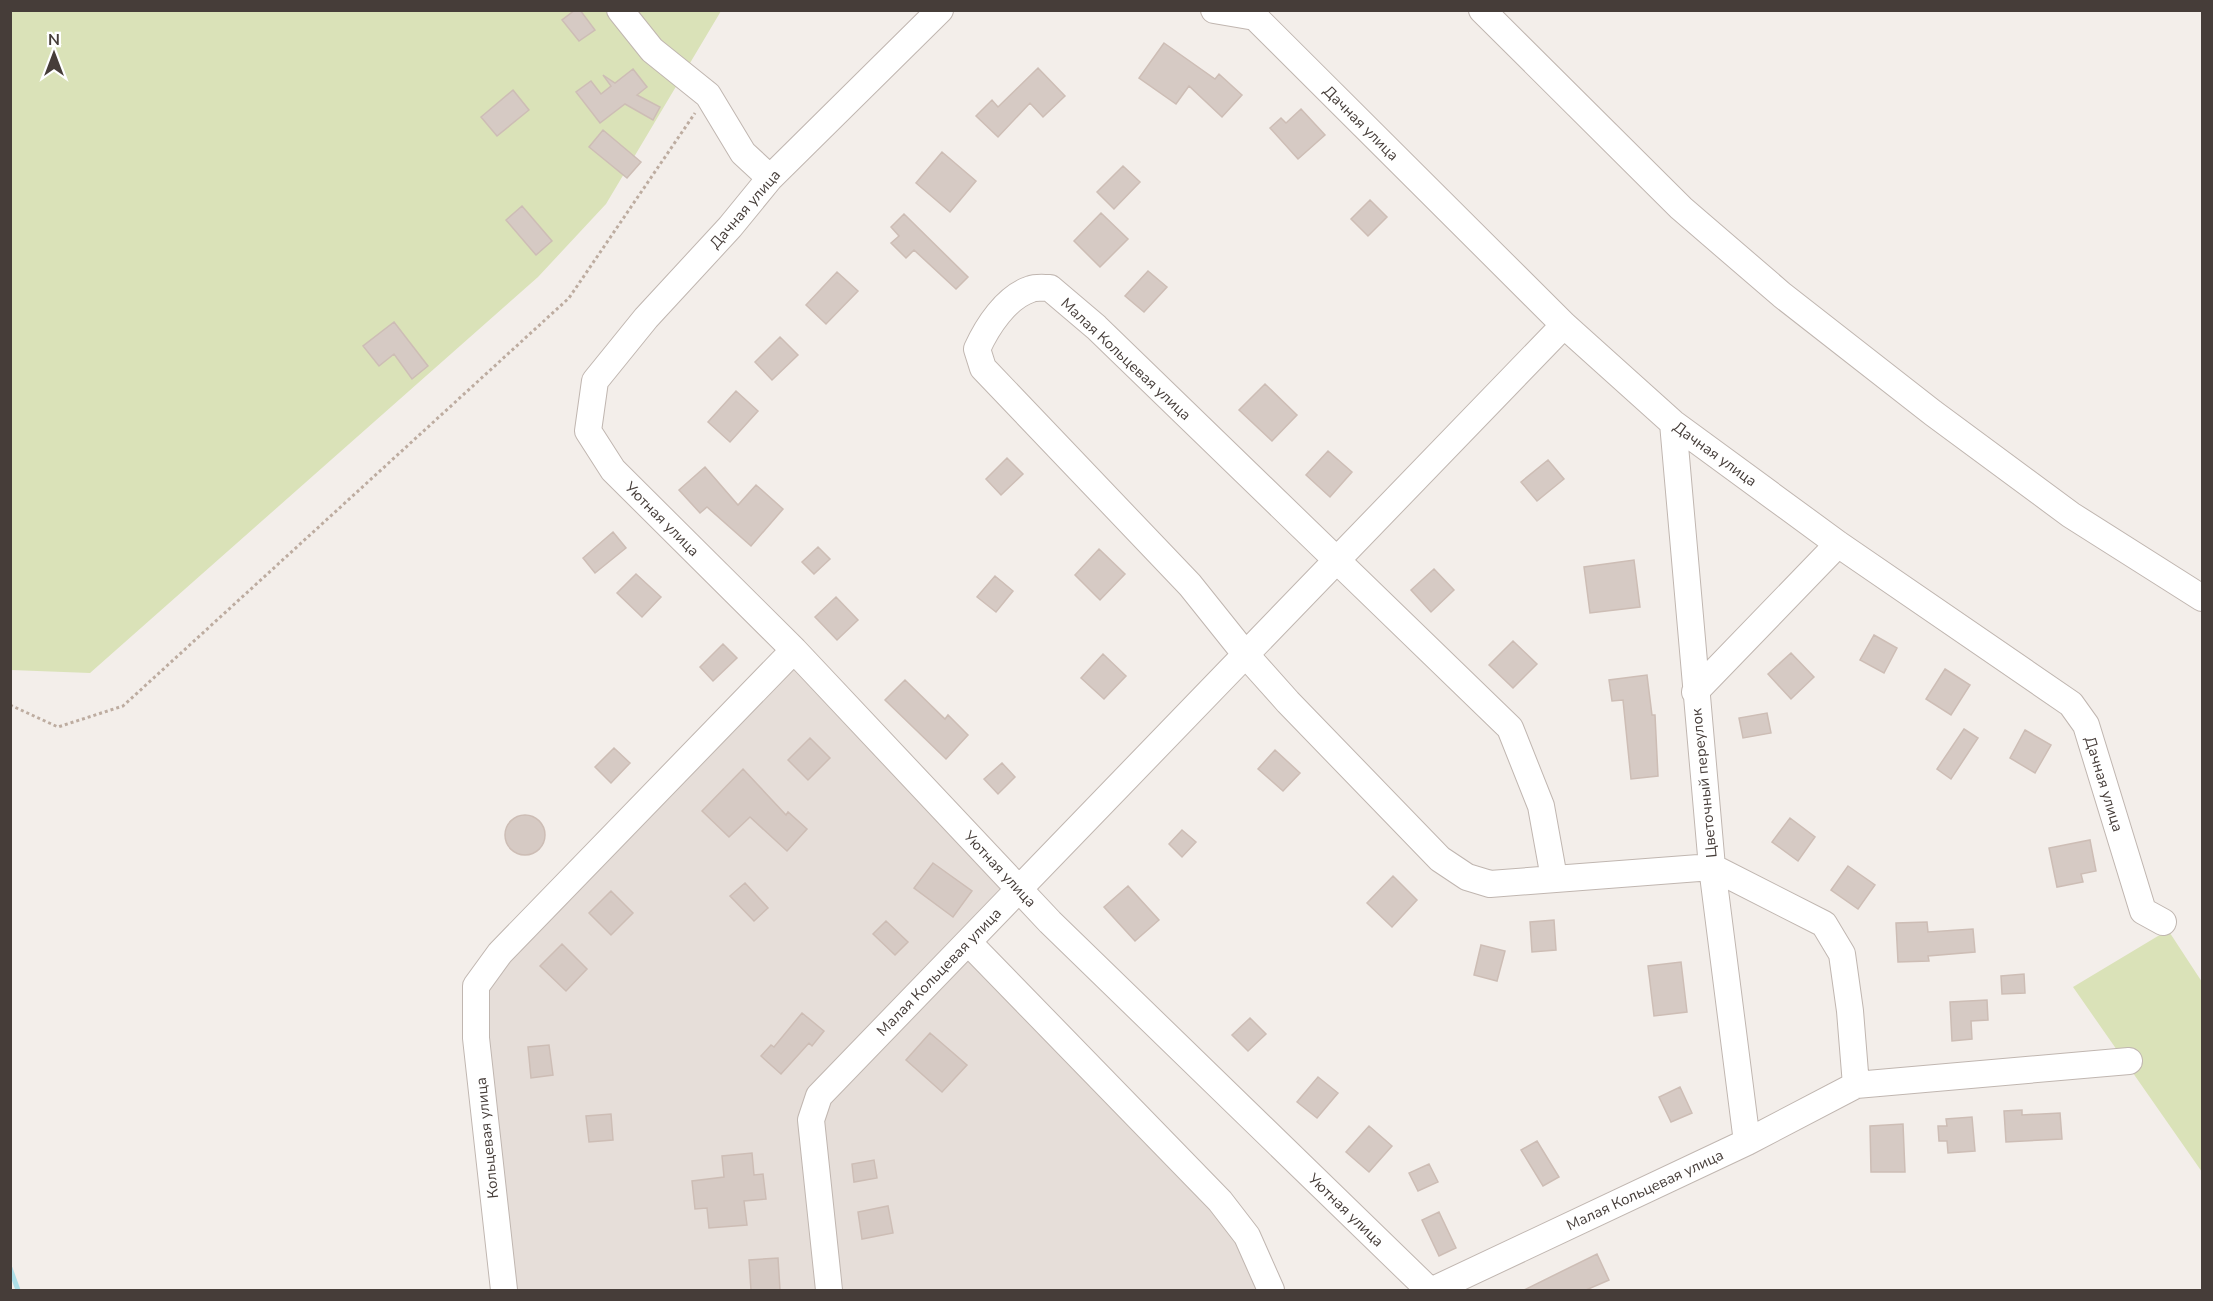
<svg xmlns="http://www.w3.org/2000/svg" width="2213" height="1301" font-family="'Nunito Sans',sans-serif">
<style>
.residential{fill:#e6ded9}
.green{fill:#dae2b8}
.lines{fill:none;stroke-linecap:round;stroke-linejoin:round}
.stream{stroke:#aedfe8;stroke-width:5}
.building{fill:#d6cac4;stroke:#cdbdb5;stroke-width:1.5}
.minor-casing{stroke:#c0b6b0;stroke-width:28}
.path{stroke:#bdaca0;stroke-width:3;stroke-dasharray:3 3;stroke-linecap:butt}
.minor{stroke:#fff;stroke-width:26}
.labels{text-anchor:middle;stroke-width:4.5;stroke-linejoin:round;paint-order:stroke}
.street-label{font-size:15px;fill:#463d39;stroke:#fff}
</style>
<rect width="100%" height="100%" fill="#f3eeea"/>
<path class="residential" d="M 790,670 L 798,670 L 1004,879 L 1001,893 L 823,1080 L 823,1290 L 516,1290 L 485,1012 L 486,992 L 497,966 Z
M 968,960 L 1229,1222 L 1265,1290 L 843,1290 L 824,1135 L 825,1114 L 830,1097 Z"/>
<path class="green" d="M 11,11 L 721,11 L 606,204 L 538,277 L 90,673 L 11,670 Z
M 2168,930 L 2202,982 L 2202,1172 L 2073,987 Z"/>
<g class="lines">
<path class="stream" d="M 10,1268 L 18,1290"/>
</g>
<path class="building" d="M 575,10 L 580,10 L 595,30 L 579,41 L 562,20 Z
M 1164,43 L 1215,79 L 1219,74 L 1242,95 L 1222,117 L 1189,86 L 1176,104 L 1139,78 Z
M 1038,68 L 1065,96 L 1043,117 L 1030,103 L 998,137 L 976,116 L 992,100 L 998,107 Z
M 633,69 L 647,87 L 637,95 L 660,107 L 653,120 L 625,104 L 600,123 L 576,92 L 591,81 L 601,94 L 611,86 L 603,75 L 615,83 Z
M 513,90 L 529,110 L 497,136 L 481,117 Z
M 1301,109 L 1325,135 L 1298,159 L 1270,128 L 1281,118 L 1286,123 Z
M 603,130 L 641,162 L 627,178 L 589,147 Z
M 942,152 L 976,181 L 950,212 L 916,183 Z
M 1123,166 L 1140,182 L 1114,209 L 1097,192 Z
M 1370,200 L 1387,217 L 1368,236 L 1351,219 Z
M 522,206 L 552,241 L 536,255 L 506,220 Z
M 1101,213 L 1128,239 L 1100,267 L 1074,241 Z
M 904,214 L 968,277 L 956,289 L 914,250 L 906,258 L 891,243 L 899,236 L 891,227 Z
M 1148,271 L 1167,287 L 1144,312 L 1125,296 Z
M 837,272 L 858,291 L 826,324 L 806,305 Z
M 394,322 L 428,366 L 412,379 L 394,354 L 379,366 L 363,346 Z
M 780,337 L 798,355 L 772,380 L 755,362 Z
M 1265,384 L 1297,415 L 1272,441 L 1239,410 Z
M 736,391 L 758,411 L 730,442 L 708,422 Z
M 1328,451 L 1352,472 L 1330,497 L 1306,475 Z
M 1007,458 L 1023,474 L 1001,495 L 986,479 Z
M 1548,460 L 1564,479 L 1537,501 L 1521,482 Z
M 705,467 L 738,505 L 756,485 L 783,509 L 751,546 L 707,507 L 700,513 L 679,490 Z
M 613,532 L 626,548 L 595,573 L 583,558 Z
M 818,547 L 830,559 L 814,574 L 802,562 Z
M 1099,549 L 1125,574 L 1100,600 L 1075,575 Z
M 1634,560 L 1640,607 L 1590,613 L 1584,567 Z
M 1434,569 L 1454,590 L 1431,612 L 1411,590 Z
M 636,574 L 661,597 L 642,617 L 617,593 Z
M 995,576 L 1013,591 L 996,612 L 977,597 Z
M 836,597 L 858,620 L 837,640 L 815,617 Z
M 1874,635 L 1897,648 L 1884,673 L 1860,660 Z
M 1513,641 L 1537,664 L 1513,688 L 1489,665 Z
M 723,644 L 737,658 L 713,681 L 700,667 Z
M 1791,653 L 1814,677 L 1791,699 L 1768,674 Z
M 1103,654 L 1126,676 L 1104,699 L 1081,678 Z
M 1945,669 L 1970,685 L 1951,715 L 1926,699 Z
M 1647,675 L 1652,715 L 1655,715 L 1658,776 L 1631,779 L 1623,700 L 1612,701 L 1609,680 Z
M 905,680 L 945,719 L 948,715 L 968,735 L 946,759 L 885,700 Z
M 1767,713 L 1771,733 L 1743,738 L 1739,718 Z
M 1964,729 L 1978,738 L 1951,779 L 1937,769 Z
M 2025,730 L 2051,745 L 2035,773 L 2010,758 Z
M 810,738 L 830,758 L 808,780 L 788,760 Z
M 614,748 L 630,763 L 611,783 L 595,767 Z
M 1275,750 L 1300,773 L 1283,791 L 1258,769 Z
M 1002,763 L 1015,777 L 998,794 L 984,779 Z
M 743,769 L 786,815 L 788,812 L 807,829 L 787,851 L 750,817 L 729,837 L 702,811 Z
M505 835a20 20 0 1 1 40 0a20 20 0 1 1-40 0Z
M 1790,818 L 1815,837 L 1798,861 L 1772,842 Z
M 1182,830 L 1196,842 L 1182,857 L 1169,844 Z
M 2090,840 L 2096,871 L 2081,874 L 2083,882 L 2057,887 L 2049,848 Z
M 933,863 L 972,891 L 953,917 L 914,888 Z
M 1848,866 L 1875,885 L 1858,909 L 1831,890 Z
M 1393,876 L 1417,900 L 1392,927 L 1367,903 Z
M 745,883 L 768,908 L 754,921 L 730,896 Z
M 1128,886 L 1159,920 L 1135,941 L 1104,907 Z
M 611,891 L 633,913 L 611,935 L 589,913 Z
M 1554,920 L 1556,950 L 1532,952 L 1530,922 Z
M 886,921 L 908,942 L 895,955 L 873,934 Z
M 1927,922 L 1928,932 L 1973,929 L 1975,952 L 1928,956 L 1929,961 L 1898,962 L 1896,923 Z
M 562,944 L 587,969 L 566,991 L 540,966 Z
M 1481,945 L 1505,951 L 1497,981 L 1474,975 Z
M 1681,962 L 1687,1012 L 1654,1016 L 1648,966 Z
M 2024,974 L 2025,993 L 2002,994 L 2001,976 Z
M 1987,1000 L 1988,1020 L 1971,1021 L 1972,1039 L 1952,1041 L 1950,1002 Z
M 802,1013 L 824,1031 L 812,1046 L 809,1043 L 781,1074 L 761,1056 L 771,1045 L 774,1047 Z
M 1250,1018 L 1266,1034 L 1248,1051 L 1232,1035 Z
M 930,1033 L 967,1065 L 942,1092 L 906,1060 Z
M 549,1045 L 553,1075 L 531,1078 L 528,1047 Z
M 1318,1077 L 1338,1093 L 1317,1118 L 1297,1102 Z
M 1680,1087 L 1692,1113 L 1671,1122 L 1659,1097 Z
M 2022,1110 L 2022,1115 L 2060,1113 L 2062,1139 L 2006,1142 L 2004,1111 Z
M 611,1114 L 613,1140 L 589,1142 L 586,1116 Z
M 1972,1117 L 1975,1151 L 1948,1153 L 1947,1141 L 1939,1141 L 1938,1126 L 1947,1126 L 1946,1119 Z
M 1903,1124 L 1905,1172 L 1871,1172 L 1870,1126 Z
M 1369,1126 L 1392,1146 L 1369,1172 L 1346,1152 Z
M 1537,1141 L 1559,1177 L 1543,1186 L 1521,1150 Z
M 752,1153 L 754,1175 L 763,1174 L 766,1199 L 744,1201 L 747,1225 L 709,1228 L 707,1208 L 695,1209 L 692,1181 L 724,1177 L 722,1156 Z
M 874,1160 L 877,1178 L 854,1182 L 852,1164 Z
M 1429,1164 L 1438,1182 L 1418,1191 L 1409,1173 Z
M 888,1206 L 893,1233 L 862,1239 L 858,1212 Z
M 1439,1212 L 1456,1248 L 1439,1256 L 1422,1220 Z
M 1597,1254 L 1609,1280 L 1586,1290 L 1524,1290 Z
M 778,1258 L 780,1290 L 751,1290 L 749,1260 Z"/>
<g class="lines">
<defs>
<path id="minor" d="M 620,10 L 652,50 L 708,95 L 743,153 L 770,178
M 940,10 L 770,178 L 730,227 L 646,318 L 595,381 L 588,431 L 613,470 L 794,650 L 1050,922 L 1429,1290
M 1214,10 L 1255,17 L 1564,325 L 1673,423 L 1838,544 L 2071,704 L 2086,725 L 2143,911 L 2163,922
M 1482,10 L 1681,208 L 1782,295 L 1933,413 L 2071,515 L 2202,598
M 1673,423 L 1712,867 L 1747,1142
M 1695,692 L 1838,544
M 1554,878 L 1541,806 L 1510,728 L 1096,327 L 1050,288 C 1044,288 1036,287 1031,289 C 1006,297 987,327 977,349 L 983,368 L 1190,585 L 1246,655 L 1288,702 L 1440,859 L 1467,877 L 1490,884 L 1712,867 L 1824,924 L 1842,954 L 1850,1011 L 1856,1085
M 968,942 L 1220,1201 L 1247,1236 L 1271,1290
M 504,1290 L 476,1038 L 476,986 L 500,953 L 794,650
M 829,1290 L 811,1120 L 819,1096 L 1564,325
M 1433,1290 L 1747,1142 L 1856,1085 L 2129,1061"/>
</defs>
<use href="#minor" class="minor-casing"/>
<path class="path" d="M 10,705 L 58,727 L 123,706 L 569,298 L 695,113"/>
<use href="#minor" class="minor"/>
</g>
<g class="labels">
<g class="street-label">
<text transform="translate(1361 123) rotate(45)" y="5">Дачная улица</text>
<text transform="translate(745 209) rotate(-49)" y="5">Дачная улица</text>
<text transform="translate(1126 359) rotate(43)" y="5">Малая Кольцевая улица</text>
<text transform="translate(1715 454) rotate(36)" y="5">Дачная улица</text>
<text transform="translate(662 519) rotate(45)" y="5">Уютная улица</text>
<text transform="translate(1704 783) rotate(-96)" y="5">Цветочный переулок</text>
<text transform="translate(2104 784) rotate(73)" y="5">Дачная улица</text>
<text transform="translate(1000 869) rotate(47)" y="5">Уютная улица</text>
<text transform="translate(939 972) rotate(-46)" y="5">Малая Кольцевая улица</text>
<text transform="translate(487 1138) rotate(-96)" y="5">Кольцевая улица</text>
<text transform="translate(1645 1190) rotate(-25)" y="5">Малая Кольцевая улица</text>
<text transform="translate(1346 1210) rotate(44)" y="5">Уютная улица</text>
</g>
</g>
<rect width="2213" height="1301" fill="none" stroke="#463d39" stroke-width="24"/>
<g transform="translate(54 54)" stroke="#ffffff" stroke-width="4.5" paint-order="stroke">
<path d="M0-4.5L10 22L0 15L-10 22Z" fill="#463d39"/>
<text y="-9" font-size="16" font-weight="bold" text-anchor="middle" fill="#463d39">N</text>
</g>
</svg>
